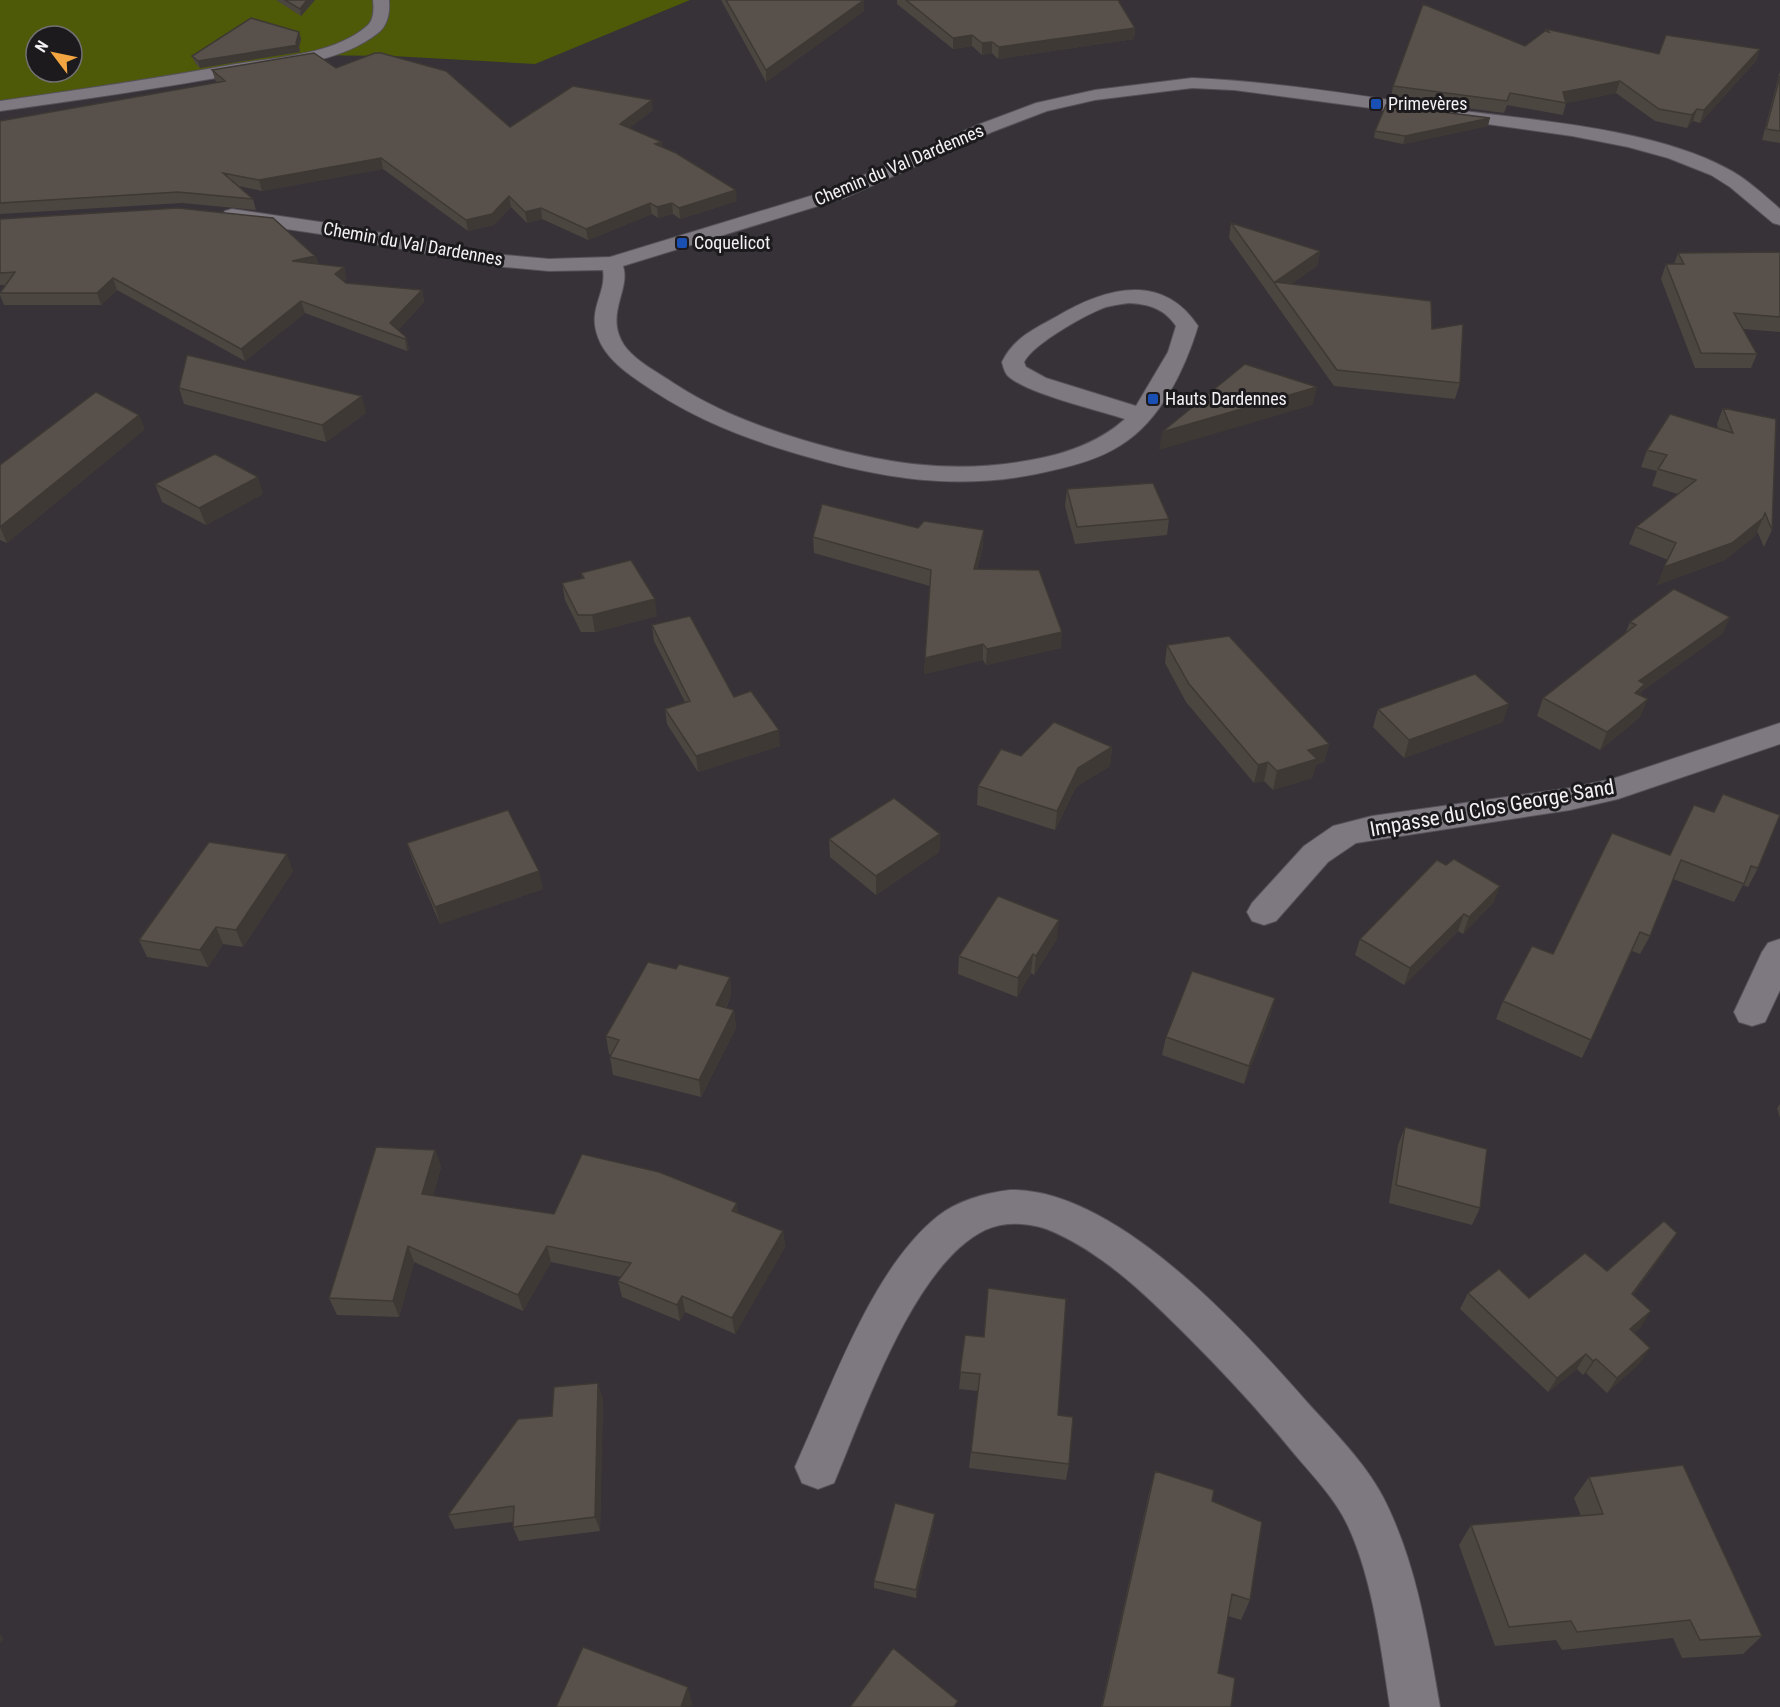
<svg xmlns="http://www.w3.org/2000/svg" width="1780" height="1707" font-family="'Roboto Condensed',sans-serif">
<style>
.green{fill:#4e5a07;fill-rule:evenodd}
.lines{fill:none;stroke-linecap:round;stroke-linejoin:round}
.street-casing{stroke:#555157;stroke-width:2}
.secondary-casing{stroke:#555157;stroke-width:2}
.street{fill:#7e7981;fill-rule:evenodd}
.secondary{fill:#7e7981;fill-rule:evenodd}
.wall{fill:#4c4640}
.shaded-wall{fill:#3e3934}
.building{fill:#58514b;stroke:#3e3934;stroke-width:1.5}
.transit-dot{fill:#1a4fb4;stroke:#1c1a1d;stroke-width:2}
.labels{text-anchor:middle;stroke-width:6;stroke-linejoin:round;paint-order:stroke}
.far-poi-label{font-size:18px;fill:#f4f1f5;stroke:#1c1a1d;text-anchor:start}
.far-street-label{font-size:18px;fill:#f4f1f5;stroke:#1c1a1d}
.street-label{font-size:21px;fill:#f4f1f5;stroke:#1c1a1d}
</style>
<rect width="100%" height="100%" fill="#363238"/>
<path class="green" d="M 0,0 L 690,0 L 535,64 L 392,56 L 303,55 L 0,102 ZM 36,36 L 72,36 L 72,72 L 36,72 Z"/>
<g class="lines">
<defs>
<path id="street" d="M 1192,78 C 1283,82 1374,98 1464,111 C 1543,121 1655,130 1726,168 C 1746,178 1763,194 1780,209 L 1780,225 L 1773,223 L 1730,187 L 1711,175 L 1668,158 L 1628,147 L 1572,136 L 1393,111 L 1234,90 L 1192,88 L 1095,100 L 1047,111 L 992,132 L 844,198 L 623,266 C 631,290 604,314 624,345 C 635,361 659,373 675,384 C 715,410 757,426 803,440 C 881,463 949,475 1031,460 C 1065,454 1098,443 1125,419 C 1098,410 1024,393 1007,375 C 1004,371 1003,366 1002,362 C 1013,339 1032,330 1054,318 C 1102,289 1161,270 1198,326 C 1185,369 1161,420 1121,445 C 1101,458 1077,465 1054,470 C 961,493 881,479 791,452 C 742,437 698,420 655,392 C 636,379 612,365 601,344 C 584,310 607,296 603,270 L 549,271 L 493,266 L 327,235 L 232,221 L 225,219 L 222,215 L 225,211 L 232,209 L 327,223 L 493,254 L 549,259 L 610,257 L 830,190 L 980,124 L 1036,103 L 1095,90 ZM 1129,303 C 1149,304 1165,309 1176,326 L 1168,352 L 1136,406 L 1046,378 L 1026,367 L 1024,362 C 1033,344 1086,314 1106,307 C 1114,305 1121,304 1129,303 Z
M 1780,723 L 1780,744 L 1618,799 L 1570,810 L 1356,843 L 1328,862 L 1276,921 L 1264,925 L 1252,921 L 1247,912 L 1252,903 L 1304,846 L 1333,826 L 1372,816 L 1570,788 L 1612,779 Z
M 1780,939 L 1780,990 L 1765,1022 L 1752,1026 L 1739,1022 L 1734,1012 L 1762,952 L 1768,943 Z
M 1010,1190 C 1115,1188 1241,1327 1306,1401 C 1333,1431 1364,1461 1383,1497 C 1416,1561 1428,1637 1440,1707 L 1390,1707 C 1381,1649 1373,1580 1348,1526 C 1335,1498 1312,1475 1292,1451 C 1260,1412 1226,1375 1190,1339 C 1150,1299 1108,1257 1056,1233 C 1035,1223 1007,1220 985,1230 C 914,1264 864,1412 834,1483 L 818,1489 L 802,1483 L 795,1467 L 802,1451 C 835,1378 874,1267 938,1216 C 957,1201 985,1193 1010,1190 Z"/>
<path id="secondary" d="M 373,0 L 389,0 C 390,12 388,25 378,33 C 340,63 284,66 239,74 C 160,88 80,100 0,111 L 0,101 C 79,90 158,78 236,64 C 278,57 333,55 367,26 C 374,20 374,9 373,0 Z"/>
</defs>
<use href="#street" class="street-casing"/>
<use href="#secondary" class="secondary-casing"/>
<use href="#street" class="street"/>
<use href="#secondary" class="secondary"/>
</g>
<path class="wall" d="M 276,0 L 315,0 L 301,16 Z
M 721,0 L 864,0 L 864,11 L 766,82 Z
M 897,0 L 1118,0 L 1135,28 L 1134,39 L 998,59 L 992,53 L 982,55 L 972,46 L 953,49 L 897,4 Z
M 1546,29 L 1659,54 L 1760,49 L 1756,61 L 1700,123 L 1693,121 L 1687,128 L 1655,121 L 1616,93 L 1566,103 L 1563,115 L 1507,105 L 1504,113 L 1391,98 L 1393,86 L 1525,46 L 1545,31 Z
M 299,32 L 301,39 L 299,47 L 300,52 L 200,68 L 195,63 L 192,56 Z
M 336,68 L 510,127 L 653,110 L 629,128 L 663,147 L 737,201 L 680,219 L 673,214 L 658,218 L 652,214 L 588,240 L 542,219 L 527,223 L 511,207 L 494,225 L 468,231 L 383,169 L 262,191 L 239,186 L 253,199 L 256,210 L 182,203 L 0,214 L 0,121 L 218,83 L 215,80 L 212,70 Z
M 1780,71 L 1780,143 L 1762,140 Z
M 1488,126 L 1403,144 L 1374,138 L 1375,131 Z
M 0,219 L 315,256 L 318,264 L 344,267 L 346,279 L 343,281 L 346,283 L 422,290 L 424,302 L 398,330 L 406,337 L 409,349 L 407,351 L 305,313 L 245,361 L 117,290 L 101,305 L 4,305 L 0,295 L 0,292 L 5,285 L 0,285 Z
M 1231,223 L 1320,251 L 1317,266 L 1291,284 L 1432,329 L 1460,383 L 1455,399 L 1334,386 L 1229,238 Z
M 1780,252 L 1780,332 L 1743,329 L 1757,354 L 1751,368 L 1695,368 L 1661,279 L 1666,264 L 1674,264 L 1678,253 Z
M 179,388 L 366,413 L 326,442 L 184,404 Z
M 1723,408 L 1772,530 L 1764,547 L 1757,531 L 1755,536 L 1725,560 L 1657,585 L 1668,560 L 1629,544 L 1636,527 L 1678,494 L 1652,486 L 1657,471 L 1641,467 L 1647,450 L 1718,428 L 1717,424 Z
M 145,429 L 7,543 L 0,540 L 0,465 Z
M 155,484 L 263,494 L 206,525 L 162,502 Z
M 1067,489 L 1169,519 L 1167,535 L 1075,544 L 1065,506 Z
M 813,537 L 983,546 L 977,570 L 1061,648 L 986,665 L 983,660 L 924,674 L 930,586 L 814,553 Z
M 581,573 L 657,616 L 595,632 L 581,632 L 565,600 L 562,583 L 582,578 Z
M 1730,617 L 1722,634 L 1642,691 L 1640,695 L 1640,717 L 1600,750 L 1537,716 L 1543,698 L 1625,634 L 1630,622 Z
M 652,625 L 734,697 L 780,746 L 698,772 L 667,724 L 665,709 L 685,702 L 654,641 Z
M 1167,645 L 1329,744 L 1324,762 L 1316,765 L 1312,778 L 1273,790 L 1264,781 L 1254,783 L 1186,702 L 1165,663 Z
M 1378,709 L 1503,722 L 1404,758 L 1373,727 Z
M 1112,747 L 1110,766 L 1076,787 L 1055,830 L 977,805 L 978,786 L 1021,756 Z
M 1723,794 L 1758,868 L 1748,887 L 1743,885 L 1734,902 L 1673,879 L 1650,936 L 1640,954 L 1632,951 L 1582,1058 L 1496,1019 L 1503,1001 L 1670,855 L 1713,812 Z
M 940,834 L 939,852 L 876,895 L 830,857 L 829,839 Z
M 407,843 L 543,889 L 440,924 L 413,861 Z
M 1446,865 L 1494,902 L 1463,934 L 1458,931 L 1404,985 L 1355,955 L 1360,939 Z
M 293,871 L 243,947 L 223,944 L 208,967 L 147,957 L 139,940 Z
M 1057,939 L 1034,975 L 1031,973 L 1017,997 L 958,974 L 959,956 Z
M 676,969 L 730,977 L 731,995 L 726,1008 L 734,1010 L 736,1028 L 701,1097 L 613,1075 L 610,1057 L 611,1055 L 609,1054 L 606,1036 Z
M 1275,998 L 1270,1016 L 1244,1084 L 1162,1055 L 1166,1037 Z
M 1780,1104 L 1780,1118 L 1777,1108 Z
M 1405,1127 L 1480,1208 L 1472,1225 L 1389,1203 L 1398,1145 Z
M 435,1150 L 441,1167 L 433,1196 L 554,1214 L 738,1213 L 783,1231 L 785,1247 L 735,1334 L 685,1312 L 680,1321 L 622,1297 L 618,1281 L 621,1277 L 551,1262 L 523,1311 L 414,1262 L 399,1317 L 337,1315 L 329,1298 Z
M 1667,1248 L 1633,1295 L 1641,1327 L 1634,1333 L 1640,1363 L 1607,1393 L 1586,1373 L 1583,1375 L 1577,1369 L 1548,1392 L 1460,1309 L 1468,1293 L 1529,1298 L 1607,1271 Z
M 965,1335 L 1058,1415 L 1069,1464 L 1066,1480 L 969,1468 L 978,1391 L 959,1389 Z
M 603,1399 L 600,1531 L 519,1541 L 513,1527 L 513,1522 L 455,1529 L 448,1515 L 552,1416 Z
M 1155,1471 L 1212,1501 L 1250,1600 L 1241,1620 L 1228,1616 L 1218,1673 L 1231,1707 L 1101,1707 L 1149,1493 Z
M 1589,1477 L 1762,1636 L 1743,1654 L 1682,1658 L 1673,1638 L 1562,1650 L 1556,1640 L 1495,1646 L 1459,1545 L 1471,1525 L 1581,1516 L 1574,1498 Z
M 934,1522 L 916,1598 L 874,1588 L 874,1581 Z"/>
<path class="shaded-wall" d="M 307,0 L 315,0 L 301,16 L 300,9 Z
M 864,0 L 864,11 L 766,82 L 766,70 Z
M 1135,28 L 1134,39 L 998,59 L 999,47 Z
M 299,32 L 301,39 L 299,47 L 300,52 L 200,68 L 198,61 L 296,43 Z
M 972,35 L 972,46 L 953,49 L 953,38 Z
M 992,42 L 992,53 L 982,55 L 982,43 Z
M 1760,49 L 1756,61 L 1700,123 L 1704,110 Z
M 1620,81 L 1616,93 L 1566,103 L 1563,92 Z
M 652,100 L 653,110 L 621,135 L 620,124 Z
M 1697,109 L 1693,121 L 1687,128 L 1692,115 Z
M 1490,118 L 1488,126 L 1403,144 L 1405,136 Z
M 662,142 L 663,153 L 655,144 Z
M 381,158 L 383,169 L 262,191 L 259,180 Z
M 736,190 L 737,201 L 680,219 L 679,208 Z
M 509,196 L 511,207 L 494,225 L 468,231 L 466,220 Z
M 650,203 L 652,214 L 588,240 L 586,229 Z
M 672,203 L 673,214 L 658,218 L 657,207 Z
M 541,208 L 542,219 L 527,223 L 525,212 Z
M 1320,251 L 1317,266 L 1281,292 L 1275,282 Z
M 315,256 L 318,267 L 292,261 Z
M 344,267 L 346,279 L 338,285 L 335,274 Z
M 113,278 L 117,290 L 101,305 L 97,293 Z
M 422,290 L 424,302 L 393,335 L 390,323 Z
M 301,301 L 305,313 L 245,361 L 241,349 Z
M 406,337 L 409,349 L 407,351 L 405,339 Z
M 1317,387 L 1313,405 L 1159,450 L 1162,432 Z
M 362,396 L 366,413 L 326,442 L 322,425 Z
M 139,415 L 145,429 L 7,543 L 0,527 Z
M 258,477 L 263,494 L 206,525 L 199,508 Z
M 1763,518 L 1755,536 L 1725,560 L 1657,585 L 1664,567 Z
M 984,530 L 983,546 L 973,585 L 974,569 Z
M 655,599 L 657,616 L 595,632 L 592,615 Z
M 1730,617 L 1722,634 L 1642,691 L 1638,701 L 1627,710 L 1639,681 Z
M 1062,632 L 1061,648 L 986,665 L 987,649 Z
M 983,644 L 983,660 L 924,674 L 925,658 Z
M 1648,699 L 1640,717 L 1600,750 L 1607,732 Z
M 1509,704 L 1503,722 L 1404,758 L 1409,740 Z
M 779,730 L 780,746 L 698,772 L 696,756 Z
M 1329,744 L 1324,762 L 1316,765 L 1312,778 L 1273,790 L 1277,771 L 1308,750 Z
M 1112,747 L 1110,766 L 1076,787 L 1055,830 L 1057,811 L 1078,768 Z
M 1268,762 L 1264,781 L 1254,783 L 1258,765 Z
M 940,834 L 939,852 L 876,895 L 876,876 Z
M 287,854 L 293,871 L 243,947 L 236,930 Z
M 539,871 L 543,889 L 440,924 L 435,907 Z
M 1500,886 L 1494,902 L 1463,934 L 1469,917 Z
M 1464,914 L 1458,931 L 1404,985 L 1410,968 Z
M 1059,920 L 1057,939 L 1034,975 L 1036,956 Z
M 216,927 L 223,944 L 208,967 L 200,950 Z
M 1033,954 L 1031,973 L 1017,997 L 1018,978 Z
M 730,977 L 731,995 L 718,1023 L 716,1005 Z
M 1275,998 L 1270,1016 L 1244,1084 L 1249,1066 Z
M 734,1010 L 736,1028 L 701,1097 L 699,1080 Z
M 435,1150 L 441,1167 L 429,1211 L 422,1194 Z
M 737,1203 L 739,1220 L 732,1211 Z
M 783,1231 L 785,1247 L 735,1334 L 732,1318 Z
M 1677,1233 L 1667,1248 L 1622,1310 L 1632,1294 Z
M 408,1246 L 414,1262 L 399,1317 L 393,1301 Z
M 547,1246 L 551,1262 L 523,1311 L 518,1295 Z
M 682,1296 L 685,1312 L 680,1321 L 677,1305 Z
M 1651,1311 L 1641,1327 L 1621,1344 L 1630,1329 Z
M 1650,1348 L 1640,1363 L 1607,1393 L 1617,1378 Z
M 1586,1354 L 1577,1369 L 1548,1392 L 1557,1378 Z
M 1596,1359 L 1586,1373 L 1583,1375 L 1593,1361 Z
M 598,1383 L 603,1399 L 600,1531 L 595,1517 Z
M 935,1514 L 934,1522 L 916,1598 L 916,1590 Z
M 0,1634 L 4,1639 L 0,1643 Z
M 688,1687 L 693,1706 L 681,1707 Z"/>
<path class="building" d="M 285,0 L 307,0 L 300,9 Z
M 726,0 L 864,0 L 766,70 Z
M 906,0 L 1118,0 L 1135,28 L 999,47 L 992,42 L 982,43 L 972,35 L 953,38 Z
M 1423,4 L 1525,46 L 1545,31 L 1549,32 L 1546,29 L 1659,54 L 1666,35 L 1760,49 L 1704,110 L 1697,109 L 1692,115 L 1659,109 L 1620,81 L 1563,92 L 1566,103 L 1510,93 L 1507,101 L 1393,86 Z
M 251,18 L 299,32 L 296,43 L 298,45 L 198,61 L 192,56 Z
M 314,53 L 336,68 L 375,53 L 381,53 L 446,71 L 510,127 L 573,86 L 652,100 L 620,124 L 662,142 L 655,144 L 676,153 L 736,190 L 679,208 L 672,203 L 657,207 L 650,203 L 586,229 L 541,208 L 525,212 L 509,196 L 492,214 L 466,220 L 381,158 L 259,180 L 223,173 L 253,199 L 178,192 L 0,203 L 0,121 L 225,81 L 212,70 Z
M 1780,76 L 1780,131 L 1766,129 Z
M 1386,105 L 1490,118 L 1405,136 L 1375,131 Z
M 178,208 L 273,218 L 315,256 L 292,261 L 344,267 L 335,274 L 346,283 L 422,290 L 390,323 L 406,337 L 405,339 L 301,301 L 241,349 L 113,278 L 97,293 L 0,293 L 15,272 L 0,273 L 0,219 Z
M 1231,223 L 1320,251 L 1275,282 L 1431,301 L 1432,329 L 1463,324 L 1460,383 L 1337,370 Z
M 1780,252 L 1780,317 L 1734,313 L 1757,354 L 1701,353 L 1666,264 L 1684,264 L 1678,253 Z
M 187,355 L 362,396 L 322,425 L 179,388 Z
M 1245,364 L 1317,387 L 1162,432 Z
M 96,392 L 139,415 L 0,527 L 0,465 Z
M 1723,408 L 1776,419 L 1772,530 L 1765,513 L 1763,518 L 1732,543 L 1664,567 L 1676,543 L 1636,527 L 1696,480 L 1658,469 L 1667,455 L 1647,450 L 1670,414 L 1733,433 Z
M 215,454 L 258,477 L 199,508 L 155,484 Z
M 1153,483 L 1169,519 L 1077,527 L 1067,489 Z
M 822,504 L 918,528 L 924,521 L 984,530 L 974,569 L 1039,570 L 1062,632 L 987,649 L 983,644 L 925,658 L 931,570 L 813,537 Z
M 631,560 L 655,599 L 592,615 L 578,615 L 562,583 L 584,578 L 581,573 Z
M 1674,589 L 1730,617 L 1639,681 L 1645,684 L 1635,693 L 1648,699 L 1607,732 L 1543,698 L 1636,625 L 1630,622 Z
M 690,616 L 734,697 L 751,691 L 779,730 L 696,756 L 665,709 L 690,701 L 652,625 Z
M 1229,636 L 1329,744 L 1308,750 L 1317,759 L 1277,771 L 1268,762 L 1258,765 L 1189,684 L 1167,645 Z
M 1475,674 L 1509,704 L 1409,740 L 1378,709 Z
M 1054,722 L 1112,747 L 1078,768 L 1057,811 L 978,786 L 1001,749 L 1021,756 Z
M 1723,794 L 1780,815 L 1758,868 L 1751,866 L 1744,884 L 1681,860 L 1650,936 L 1640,932 L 1591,1040 L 1503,1001 L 1532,946 L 1553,954 L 1612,833 L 1670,855 L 1694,805 L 1714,812 Z
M 894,798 L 940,834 L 876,876 L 829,839 Z
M 508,810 L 539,871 L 435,907 L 407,843 Z
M 209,842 L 287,854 L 236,930 L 216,927 L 200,950 L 139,940 Z
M 1454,859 L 1500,886 L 1469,917 L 1464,914 L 1410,968 L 1360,939 L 1437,860 L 1446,865 Z
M 998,896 L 1059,920 L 1036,956 L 1033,954 L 1018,978 L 959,956 Z
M 648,962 L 676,969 L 679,964 L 730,977 L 716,1005 L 734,1010 L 699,1080 L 610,1057 L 619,1040 L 606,1036 Z
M 1192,971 L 1275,998 L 1249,1066 L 1166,1037 Z
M 1405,1127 L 1487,1149 L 1480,1208 L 1396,1185 Z
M 376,1147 L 435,1150 L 422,1194 L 554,1214 L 582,1154 L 659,1172 L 737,1203 L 732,1211 L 783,1231 L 732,1318 L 682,1296 L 677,1305 L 618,1281 L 631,1263 L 547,1246 L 518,1295 L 408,1246 L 393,1301 L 329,1298 Z
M 1664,1221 L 1677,1233 L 1632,1294 L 1651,1311 L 1630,1329 L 1650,1348 L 1617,1378 L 1596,1359 L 1593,1361 L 1586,1354 L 1557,1378 L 1468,1293 L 1499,1269 L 1529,1298 L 1585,1253 L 1607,1271 Z
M 988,1288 L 1066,1299 L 1058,1415 L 1073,1417 L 1069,1464 L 971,1452 L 980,1374 L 960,1372 L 965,1335 L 984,1337 Z
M 598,1383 L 595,1517 L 513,1527 L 514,1506 L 448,1515 L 518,1419 L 552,1416 L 554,1387 Z
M 1683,1465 L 1762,1636 L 1700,1640 L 1690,1620 L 1577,1632 L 1571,1621 L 1509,1627 L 1471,1525 L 1603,1514 L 1589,1477 Z
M 1155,1471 L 1214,1490 L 1212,1501 L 1262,1522 L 1250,1600 L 1232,1594 L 1218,1673 L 1235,1678 L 1231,1707 L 1102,1707 Z
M 895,1503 L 935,1514 L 916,1590 L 874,1581 Z
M 583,1647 L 688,1687 L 681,1707 L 556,1707 Z
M 893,1648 L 958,1701 L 954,1707 L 850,1707 Z"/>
<g class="transit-dot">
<rect x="1370" y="98" width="12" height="12" rx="3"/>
<rect x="676" y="237" width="12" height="12" rx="3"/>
<rect x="1147" y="393" width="12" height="12" rx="3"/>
</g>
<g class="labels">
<g class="far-poi-label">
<text x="1388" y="110">Primevères</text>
<text x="694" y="249">Coquelicot</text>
<text x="1165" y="405">Hauts Dardennes</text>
</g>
<g class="far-street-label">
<text transform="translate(899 165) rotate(-23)" y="6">Chemin du Val Dardennes</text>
<text transform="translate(413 244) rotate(10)" y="6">Chemin du Val Dardennes</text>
</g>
<g class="street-label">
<text transform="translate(1492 808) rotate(-10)" y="7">Impasse du Clos George Sand</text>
</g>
</g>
<g transform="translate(54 54) rotate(302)"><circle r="28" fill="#1c1a1d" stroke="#727073" stroke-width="1.5"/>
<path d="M0-4.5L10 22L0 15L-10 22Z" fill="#f2a541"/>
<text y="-9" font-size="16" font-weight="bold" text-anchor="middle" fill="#f4f1f5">N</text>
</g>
</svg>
